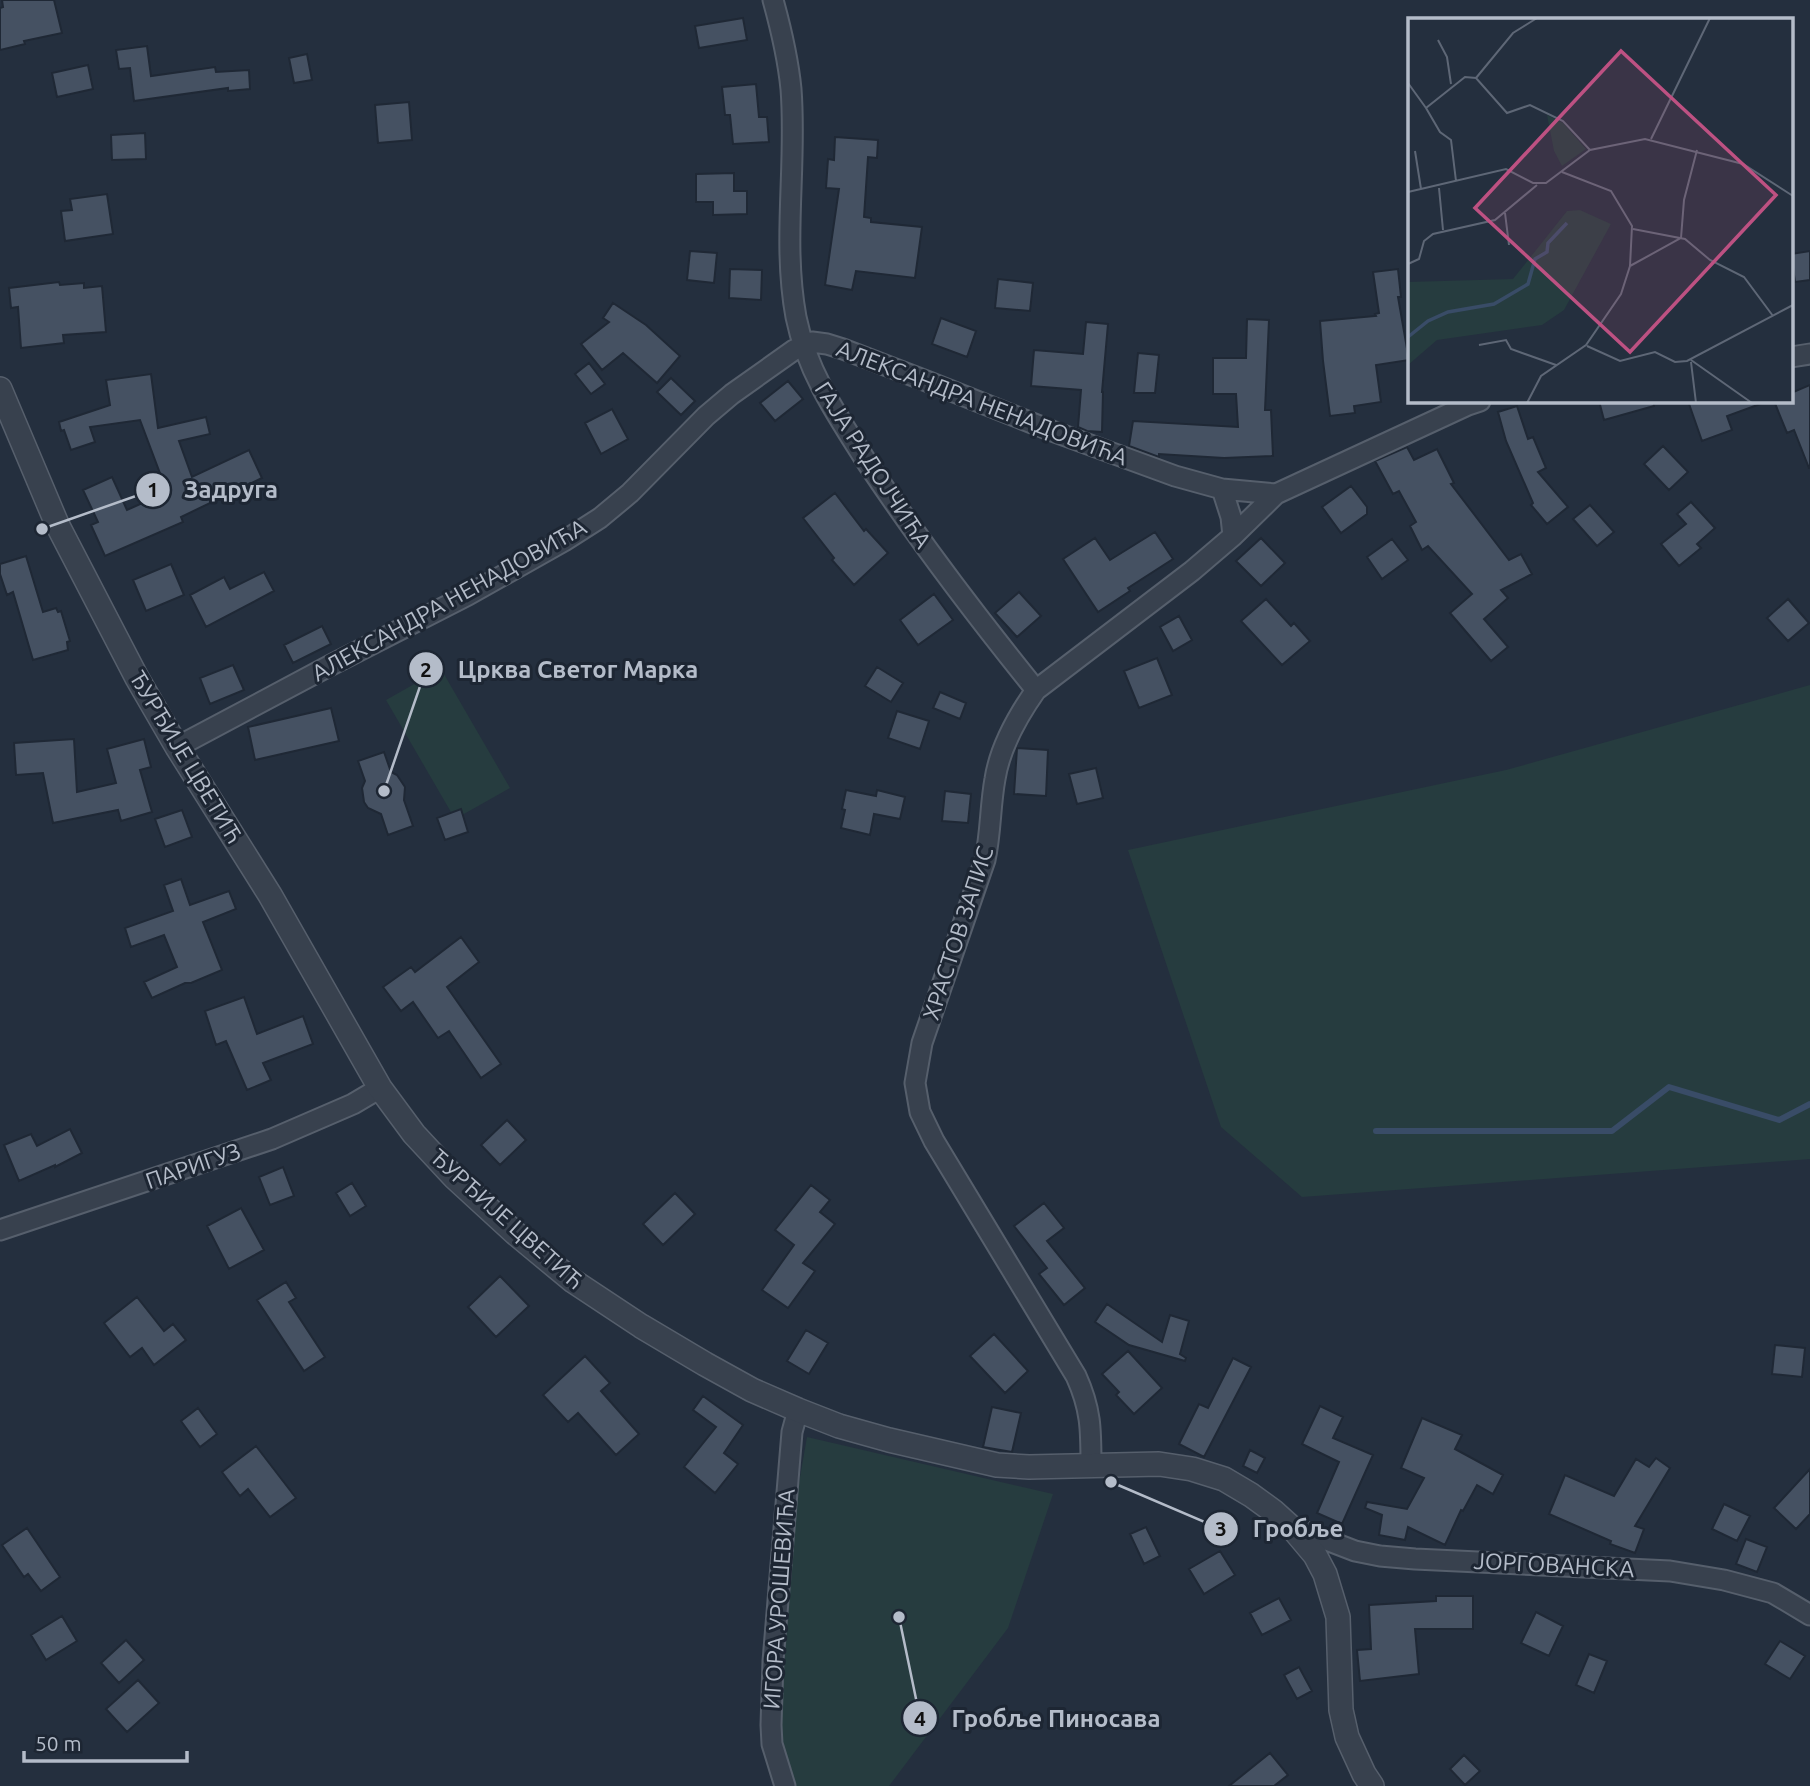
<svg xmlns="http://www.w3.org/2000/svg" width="1810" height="1786" font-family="Ubuntu,sans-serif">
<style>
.green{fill:#263c3f}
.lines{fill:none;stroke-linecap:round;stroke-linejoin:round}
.stream{stroke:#394c67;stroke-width:6}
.building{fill:#455162;stroke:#1f2835;stroke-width:2}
.minor-casing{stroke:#565f6c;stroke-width:23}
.tertiary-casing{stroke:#565f6c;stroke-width:26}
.minor{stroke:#38414e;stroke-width:19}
.tertiary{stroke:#38414e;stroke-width:23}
.labels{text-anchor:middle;stroke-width:6;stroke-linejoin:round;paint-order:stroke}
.street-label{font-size:23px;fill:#b4bcc9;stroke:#1d2633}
.inset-river{fill:none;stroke:#394c67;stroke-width:3.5}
.inset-road{fill:none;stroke:#5e6776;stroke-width:2}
.view{fill:#bd5182;fill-opacity:0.15;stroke:#bd5182;stroke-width:3.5}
.inset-edge{fill:none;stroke:#b4bcc9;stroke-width:3.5}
.leader{fill:none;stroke:#b4bcc9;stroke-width:2.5}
.callout-dot{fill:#b4bcc9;stroke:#1d2633;stroke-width:2.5}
.mark-label{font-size:21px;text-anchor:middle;font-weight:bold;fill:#111}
.callout-label{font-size:24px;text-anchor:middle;font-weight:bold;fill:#b4bcc9;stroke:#1d2633;stroke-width:6;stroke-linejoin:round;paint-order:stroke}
</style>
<rect width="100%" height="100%" fill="#242f3e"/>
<path class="green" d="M 441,669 L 510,788 L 455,819 L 386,700 Z
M 1810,685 L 1810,1159 L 1302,1197 L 1221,1127 L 1128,850 L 1506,770 Z
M 807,1437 L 1053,1494 L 1008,1628 L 889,1786 L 791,1786 L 781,1730 L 787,1605 L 791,1529 Z"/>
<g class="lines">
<path class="stream" d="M 1376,1131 L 1612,1131 L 1669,1087 L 1779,1120 L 1810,1104"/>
</g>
<path class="building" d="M 2,0 L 54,0 L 62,33 L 24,41 L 25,44 L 0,50 L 0,8 L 3,7 Z
M 743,18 L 747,40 L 699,48 L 695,26 Z
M 147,46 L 151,76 L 215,67 L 216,72 L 249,70 L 250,89 L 228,91 L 228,88 L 134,101 L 130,68 L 119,69 L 116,50 Z
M 307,54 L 312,80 L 294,83 L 289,58 Z
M 88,65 L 93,89 L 57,97 L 52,73 Z
M 756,84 L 759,117 L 767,117 L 769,142 L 733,144 L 730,115 L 725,115 L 722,87 Z
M 409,102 L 412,140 L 378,143 L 375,105 Z
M 145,133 L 146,159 L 112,160 L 111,135 Z
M 835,137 L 878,140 L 877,158 L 868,157 L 864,217 L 871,218 L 871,222 L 922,227 L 915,278 L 856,271 L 852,290 L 825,285 L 839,189 L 826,188 L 828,159 L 834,160 Z
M 734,173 L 734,191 L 747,191 L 747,214 L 713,215 L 713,202 L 696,202 L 696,174 Z
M 107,194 L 113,234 L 65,241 L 61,211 L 72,210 L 70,199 Z
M 690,251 L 717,253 L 714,283 L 687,280 Z
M 1810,251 L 1810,280 L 1795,282 L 1791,254 Z
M 730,269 L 762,270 L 761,300 L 729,298 Z
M 1398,269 L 1401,297 L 1398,297 L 1409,360 L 1376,365 L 1381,402 L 1354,406 L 1355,413 L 1330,416 L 1323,361 L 1320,321 L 1376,316 L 1375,314 L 1379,313 L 1373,272 Z
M 998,279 L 1033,283 L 1030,311 L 995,308 Z
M 59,282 L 60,285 L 84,283 L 84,288 L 102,286 L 106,332 L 63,335 L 64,343 L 21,348 L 18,307 L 11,308 L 9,288 Z
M 613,303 L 646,325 L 680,356 L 657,383 L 623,353 L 602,370 L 581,344 L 609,322 L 603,318 Z
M 941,318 L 976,331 L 967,357 L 932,344 Z
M 1247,319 L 1269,320 L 1265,410 L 1271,410 L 1273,456 L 1224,458 L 1159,454 L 1159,457 L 1129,446 L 1133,421 L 1238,427 L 1236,394 L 1213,394 L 1213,358 L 1246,358 Z
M 1086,322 L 1108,324 L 1102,392 L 1103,392 L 1102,432 L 1087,431 L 1078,427 L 1081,390 L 1031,386 L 1034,350 L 1083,354 Z
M 1138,353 L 1159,355 L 1155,393 L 1134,393 Z
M 589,363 L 605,384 L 591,394 L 575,374 Z
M 151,374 L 158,428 L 206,417 L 210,434 L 179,441 L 192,477 L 249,450 L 262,478 L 181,517 L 183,522 L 105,556 L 91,525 L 98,522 L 83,490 L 112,477 L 127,510 L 167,492 L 140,420 L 90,427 L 95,442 L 71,450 L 64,430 L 61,431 L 59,422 L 110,405 L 106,380 Z
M 671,378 L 695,401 L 681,415 L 657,392 Z
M 788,381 L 803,399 L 775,421 L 760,403 Z
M 1810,385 L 1810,468 L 1809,468 L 1794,430 L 1787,433 L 1774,401 L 1791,401 L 1791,393 Z
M 1599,401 L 1654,401 L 1654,406 L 1604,420 Z
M 1688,401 L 1763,401 L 1763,403 L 1727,416 L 1732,430 L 1702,441 Z
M 1517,406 L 1528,439 L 1533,437 L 1546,468 L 1538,472 L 1568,507 L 1547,524 L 1531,505 L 1533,503 L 1506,441 L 1498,412 Z
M 612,409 L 628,439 L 601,454 L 585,423 Z
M 1663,446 L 1688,472 L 1669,490 L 1644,464 Z
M 1407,447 L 1414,460 L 1437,449 L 1454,483 L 1451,484 L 1509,560 L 1521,554 L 1532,574 L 1501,590 L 1508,598 L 1484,619 L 1508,647 L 1491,661 L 1450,613 L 1472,594 L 1428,546 L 1422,550 L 1410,526 L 1416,522 L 1399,491 L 1393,494 L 1375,461 Z
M 1351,486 L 1367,507 L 1367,514 L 1341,533 L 1322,507 Z
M 835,493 L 864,531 L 866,529 L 888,553 L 854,585 L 832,560 L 834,558 L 803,518 Z
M 1691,502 L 1715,528 L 1697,544 L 1701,548 L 1679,566 L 1661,544 L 1686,524 L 1677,514 Z
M 1590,505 L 1614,532 L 1597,546 L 1573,519 Z
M 1155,532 L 1173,559 L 1128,588 L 1130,591 L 1098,612 L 1063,559 L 1095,538 L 1110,560 Z
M 1261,538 L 1285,563 L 1261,586 L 1236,561 Z
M 1392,539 L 1408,560 L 1382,579 L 1367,557 Z
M 26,556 L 43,612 L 56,608 L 58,612 L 61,611 L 70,641 L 67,642 L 68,650 L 33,660 L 13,592 L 7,595 L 0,574 L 0,564 Z
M 171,564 L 184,595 L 146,611 L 133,580 Z
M 264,572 L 274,591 L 206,627 L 190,595 L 224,577 L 230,589 Z
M 1019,592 L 1041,616 L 1017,637 L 995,613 Z
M 934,594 L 953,620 L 918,645 L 900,620 Z
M 1266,599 L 1291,626 L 1294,623 L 1310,641 L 1282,665 L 1241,621 Z
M 1788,599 L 1809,623 L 1788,641 L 1767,618 Z
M 1179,616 L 1192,640 L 1173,651 L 1160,627 Z
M 322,626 L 331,644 L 293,663 L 284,645 Z
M 1157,658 L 1172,695 L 1139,708 L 1124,671 Z
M 233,665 L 244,690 L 210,704 L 200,678 Z
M 877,667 L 903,683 L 891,702 L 865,686 Z
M 940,692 L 966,703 L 960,719 L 933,708 Z
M 331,708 L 339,741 L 255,760 L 248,727 Z
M 897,711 L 929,721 L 920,749 L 888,738 Z
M 74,739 L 77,792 L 116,783 L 107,749 L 144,739 L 151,767 L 140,770 L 152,812 L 121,821 L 118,810 L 53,823 L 43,773 L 16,775 L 14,743 Z
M 1017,748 L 1048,750 L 1046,796 L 1014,794 Z
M 384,752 L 391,772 L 397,775 L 405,787 L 404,800 L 413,826 L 388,835 L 381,814 L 368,808 L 364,802 L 362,788 L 365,781 L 358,761 Z
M 1096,768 L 1103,798 L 1077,804 L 1069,774 Z
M 846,790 L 876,796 L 877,790 L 905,797 L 900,819 L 874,814 L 870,835 L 841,828 L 845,810 L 842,809 Z
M 945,791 L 971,794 L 968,823 L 942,821 Z
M 461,809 L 468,832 L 445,840 L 437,818 Z
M 182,810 L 192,837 L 165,847 L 155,819 Z
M 181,879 L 190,905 L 229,891 L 236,909 L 203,922 L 222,970 L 191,983 L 185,983 L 152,998 L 144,982 L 177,967 L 164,935 L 131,947 L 125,928 L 173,911 L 164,885 Z
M 461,937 L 479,962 L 447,987 L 501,1064 L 481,1078 L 449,1031 L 438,1038 L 413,1002 L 401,1011 L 383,987 L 411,967 L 415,972 Z
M 244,997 L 257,1034 L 303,1016 L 313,1044 L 263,1063 L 271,1080 L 247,1090 L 226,1041 L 216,1045 L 205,1011 Z
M 507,1120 L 526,1140 L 500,1165 L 481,1145 Z
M 70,1129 L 82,1153 L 55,1167 L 55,1165 L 19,1181 L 4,1145 L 31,1134 L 37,1146 Z
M 283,1167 L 294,1196 L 270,1205 L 259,1177 Z
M 352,1183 L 366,1206 L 350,1216 L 336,1193 Z
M 811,1185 L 830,1200 L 820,1212 L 835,1224 L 803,1263 L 815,1271 L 788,1308 L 762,1290 L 794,1245 L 775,1230 Z
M 675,1193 L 695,1214 L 663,1245 L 643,1224 Z
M 1044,1203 L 1064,1228 L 1047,1241 L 1085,1288 L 1064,1305 L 1039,1274 L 1047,1268 L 1014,1226 Z
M 241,1208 L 264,1250 L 229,1269 L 207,1226 Z
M 500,1276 L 529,1306 L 496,1337 L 468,1307 Z
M 286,1282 L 296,1298 L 289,1302 L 325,1357 L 304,1371 L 257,1300 Z
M 137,1297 L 164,1331 L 173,1324 L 186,1340 L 154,1365 L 142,1348 L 130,1357 L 104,1323 Z
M 1107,1304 L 1162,1342 L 1170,1315 L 1189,1321 L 1180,1354 L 1186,1358 L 1185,1361 L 1129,1345 L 1095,1322 Z
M 806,1330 L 828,1343 L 809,1374 L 787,1361 Z
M 994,1334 L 1028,1371 L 1005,1393 L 970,1356 Z
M 1775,1345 L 1805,1348 L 1802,1377 L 1772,1374 Z
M 1128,1351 L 1162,1388 L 1134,1414 L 1116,1395 L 1119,1392 L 1102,1374 Z
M 585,1356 L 610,1383 L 601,1391 L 639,1434 L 616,1455 L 578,1413 L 568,1422 L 543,1395 Z
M 1233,1358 L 1251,1367 L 1204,1457 L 1179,1444 L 1199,1404 L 1208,1408 Z
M 703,1396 L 743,1425 L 724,1453 L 738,1464 L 715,1493 L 684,1467 L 716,1427 L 693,1410 Z
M 1320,1406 L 1343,1417 L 1333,1438 L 1373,1455 L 1342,1524 L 1317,1513 L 1339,1462 L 1302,1444 Z
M 992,1407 L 1021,1413 L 1012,1452 L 983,1447 Z
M 198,1408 L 217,1434 L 200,1447 L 181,1421 Z
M 1422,1418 L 1462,1435 L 1455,1449 L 1503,1475 L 1493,1494 L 1477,1485 L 1463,1511 L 1461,1510 L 1445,1545 L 1408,1527 L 1405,1540 L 1379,1535 L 1382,1515 L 1365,1508 L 1367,1502 L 1407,1509 L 1424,1478 L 1401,1468 Z
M 256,1446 L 296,1498 L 270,1517 L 248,1489 L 240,1496 L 222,1472 Z
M 1250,1450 L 1265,1458 L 1257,1473 L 1243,1466 Z
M 1656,1458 L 1670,1468 L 1635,1526 L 1644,1529 L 1635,1553 L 1610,1544 L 1611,1541 L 1549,1514 L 1565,1475 L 1614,1496 L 1636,1459 L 1649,1467 Z
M 1810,1469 L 1810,1514 L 1796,1529 L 1774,1508 Z
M 1724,1504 L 1750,1516 L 1737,1541 L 1712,1529 Z
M 1146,1527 L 1160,1556 L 1144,1564 L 1130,1534 Z
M 27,1528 L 60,1577 L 41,1591 L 28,1574 L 24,1577 L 2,1545 Z
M 1746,1539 L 1767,1547 L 1757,1572 L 1736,1564 Z
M 1220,1551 L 1235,1575 L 1204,1594 L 1189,1569 Z
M 1436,1596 L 1473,1596 L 1473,1629 L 1415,1629 L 1419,1674 L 1360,1681 L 1357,1650 L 1371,1649 L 1369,1605 L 1436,1601 Z
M 1279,1598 L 1291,1620 L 1262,1635 L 1250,1613 Z
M 1536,1612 L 1563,1626 L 1549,1656 L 1521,1643 Z
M 62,1616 L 77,1641 L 46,1660 L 31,1635 Z
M 126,1640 L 144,1660 L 119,1683 L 101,1663 Z
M 1780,1641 L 1805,1656 L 1790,1679 L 1765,1664 Z
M 1589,1654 L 1607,1661 L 1594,1693 L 1576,1685 Z
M 1299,1667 L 1312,1691 L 1297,1699 L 1284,1675 Z
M 138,1680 L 159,1703 L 127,1732 L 106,1709 Z
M 1270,1753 L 1288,1775 L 1274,1786 L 1229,1786 Z
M 1464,1755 L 1480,1771 L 1465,1785 L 1450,1769 Z"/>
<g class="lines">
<defs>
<path id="minor" d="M 773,0 C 781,29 788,58 791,89 C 797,165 782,241 796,317 C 807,372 838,417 868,464 C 920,542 977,617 1036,690
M 1791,357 L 1810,354
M 1222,489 L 1231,517 L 1233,536
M 177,747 L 331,665 L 468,595 L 564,541 L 600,518 L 630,493 L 706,416 L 732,394 L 794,350 L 812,342 L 827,344 L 843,349 L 929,382 L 1052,431 L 1175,476 L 1222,489 L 1276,494
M 0,1230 L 272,1139 L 353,1104 L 380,1088
M 1091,1465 C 1091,1429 1091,1409 1076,1376 L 934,1141 L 920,1112 L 915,1083 L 922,1043 L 985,860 C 991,833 990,806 995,779 C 1000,747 1017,717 1036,690 L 1192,571 L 1233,536 L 1276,494 L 1468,405 L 1480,401
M 1294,1530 L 1303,1531 L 1355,1551 L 1380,1556 L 1415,1559 L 1670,1571 L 1724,1580 L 1773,1593 L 1810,1615
M 785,1786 L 772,1744 L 771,1725 L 773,1661 L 792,1432 L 798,1410"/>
<path id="tertiary" d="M 0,389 L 57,524 L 137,678 L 177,747 L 270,895 L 380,1088 L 414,1134 L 454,1177 L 515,1233 L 573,1281 L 641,1326 L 705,1364 L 752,1390 L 798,1410 L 839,1426 L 889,1440 L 997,1465 L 1029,1467 L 1159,1464 L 1192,1469 L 1224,1479 L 1251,1495 L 1273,1511 L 1294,1530 L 1315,1555 L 1325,1574 L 1338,1617 L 1341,1710 L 1347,1737 L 1364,1774 L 1372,1786"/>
</defs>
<use href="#minor" class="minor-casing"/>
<use href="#tertiary" class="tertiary-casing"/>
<use href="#minor" class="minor"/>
<use href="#tertiary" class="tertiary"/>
</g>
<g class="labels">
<g class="street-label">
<text transform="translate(982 403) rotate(21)" y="8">АЛЕКСАНДРА НЕНАДОВИЋА</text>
<text transform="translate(873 465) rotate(57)" y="8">ГАЈА РАДОЈЧИЋА</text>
<text transform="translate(449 600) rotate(-29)" y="8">АЛЕКСАНДРА НЕНАДОВИЋА</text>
<text transform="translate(186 757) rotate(59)" y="8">ЂУРЂИЈЕ ЦВЕТИЋ</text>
<text transform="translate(958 933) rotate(-72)" y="8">ХРАСТОВ ЗАПИС</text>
<text transform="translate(193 1166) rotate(-19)" y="8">ПАРИГУЗ</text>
<text transform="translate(507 1219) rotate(42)" y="8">ЂУРЂИЈЕ ЦВЕТИЋ</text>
<text transform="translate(1554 1565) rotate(3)" y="8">ЈОРГОВАНСКА</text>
<text transform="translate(779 1599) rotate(-86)" y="8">ИГОРА УРОШЕВИЋА</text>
</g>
</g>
<g transform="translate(1408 18)">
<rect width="385" height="385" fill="#242f3e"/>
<path d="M 139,97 L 155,105 L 178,131 L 154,148 L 146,133 ZM 172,192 L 203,206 L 156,292 L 134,307 L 29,322 L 0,347 L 0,264 L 105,261 L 159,193 Z" fill="#263c3f"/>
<path class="inset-river" d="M 0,319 L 20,303 L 40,294 L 86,286 L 120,266 L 127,241 L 139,234 L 140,225 L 159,205"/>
<path class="inset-road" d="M 30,22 L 39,39 L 43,66M 68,60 L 105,15 L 129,0M 0,65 L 18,90M 243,121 L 302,0M 7,133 L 13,171M 48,163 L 43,122 L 32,114 L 18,90 L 57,59 L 68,60 L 99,95 L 122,87 L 155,103 L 182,132M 31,170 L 35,212M 0,174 L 98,151 L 125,165 L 138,165 L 182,132 L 237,121 L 335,146 L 385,178M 97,195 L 101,227M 225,211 L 277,221 L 302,242 L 336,259 L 365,298M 0,246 L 11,241 L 16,223 L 25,216 L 87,202 L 129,167M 222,248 L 273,220 L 276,182 L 289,132M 71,327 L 98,322 L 103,331 L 148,347M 179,328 L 212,343 L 247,334 L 267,344 L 279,343 L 385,287M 283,342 L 344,385M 283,344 L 288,385M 119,385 L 133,358 L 178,327 L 213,276 L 222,248 L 224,208 L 203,173 L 154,154"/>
<path class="view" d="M 213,33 L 368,177 L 222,334 L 67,190 Z"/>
<rect width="385" height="385" class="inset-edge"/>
</g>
<path class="leader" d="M42 529L153 490M384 791L426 669M1111 1482L1221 1529M899 1617L920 1718"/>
<g class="callout-dot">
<circle cx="42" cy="529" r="7"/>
<circle cx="384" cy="791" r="7"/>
<circle cx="1111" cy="1482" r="7"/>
<circle cx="899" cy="1617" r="7"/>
<circle cx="153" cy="490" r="18"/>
<circle cx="426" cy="669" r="18"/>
<circle cx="1221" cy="1529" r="18"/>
<circle cx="920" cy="1718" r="18"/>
</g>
<g class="mark-label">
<text x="153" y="497">1</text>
<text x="426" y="677">2</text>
<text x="1221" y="1536">3</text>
<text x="920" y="1726">4</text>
</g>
<g class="callout-label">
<text x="231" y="498">Задруга</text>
<text x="578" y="678">Црква Светог Марка</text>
<text x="1298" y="1537">Гробље</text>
<text x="1056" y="1727">Гробље Пиносава</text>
</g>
<path d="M24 1751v10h163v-10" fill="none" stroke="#b4bcc9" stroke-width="3.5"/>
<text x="35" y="1751" font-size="21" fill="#b4bcc9" stroke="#1d2633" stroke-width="5" paint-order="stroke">50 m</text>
</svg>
